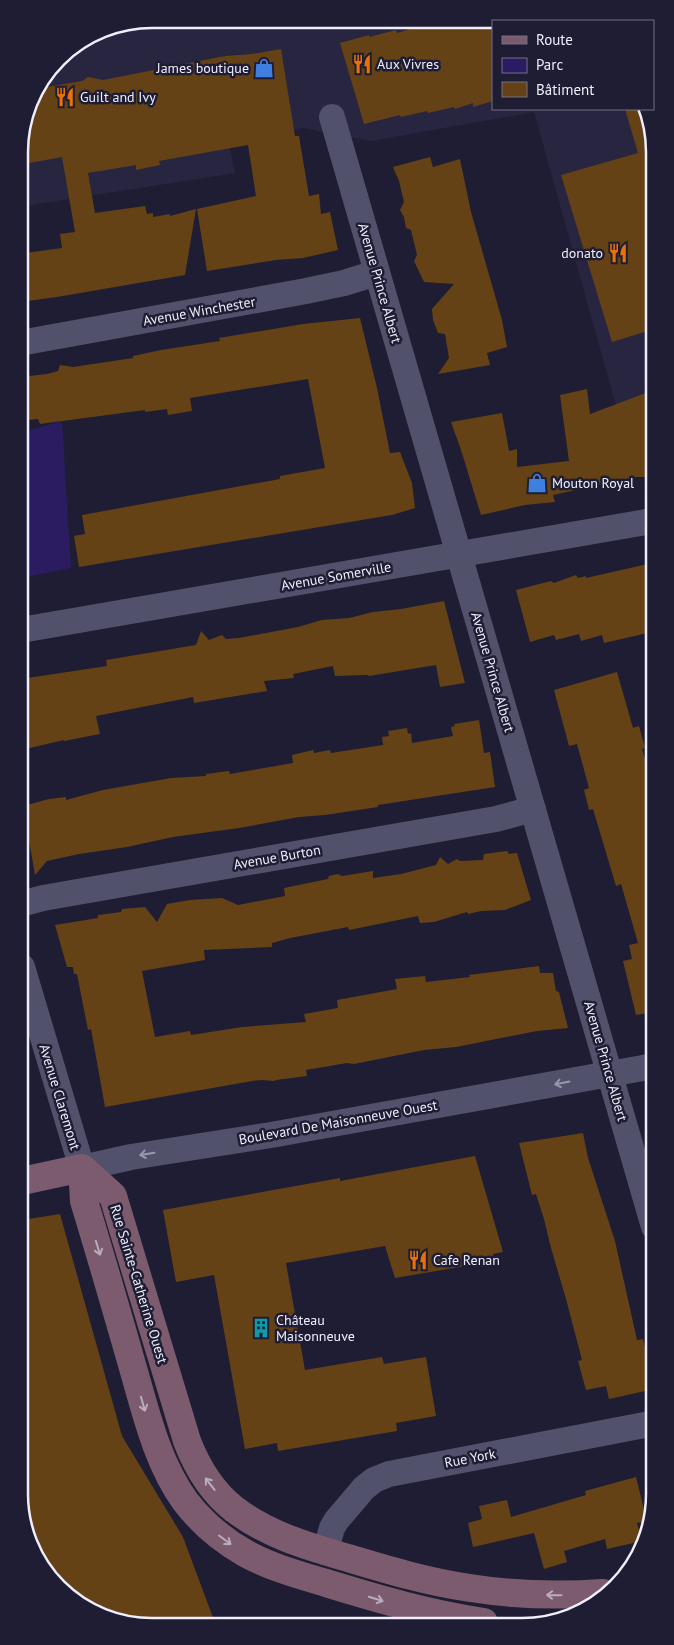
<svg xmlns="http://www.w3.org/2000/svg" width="674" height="1645" font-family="'PT Sans',sans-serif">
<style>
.built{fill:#282541}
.green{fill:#2b1c61}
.building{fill:#644215}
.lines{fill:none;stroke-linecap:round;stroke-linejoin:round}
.minor{stroke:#52516b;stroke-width:26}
.secondary{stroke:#7b5b6d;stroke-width:28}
.oneway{stroke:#9898ad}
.oneway2{stroke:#baacbc}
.labels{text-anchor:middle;stroke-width:5;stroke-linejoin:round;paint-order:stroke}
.poi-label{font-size:14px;fill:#eeeefd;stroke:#1f1d33;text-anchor:start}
.street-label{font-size:14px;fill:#eeeefd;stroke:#1f1d33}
.rim{fill:none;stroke:#eeeefd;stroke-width:2.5}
</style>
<rect width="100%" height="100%" fill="#1f1d33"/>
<path class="built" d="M 151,19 L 548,21 L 493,21 L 493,109 L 646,109 L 651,117 L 652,470 L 620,420 L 534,112 L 371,141 L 303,128 L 229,143 L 235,173 L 19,207 L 19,142 L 32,93 L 64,52 L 101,29 Z"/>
<path class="green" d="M 62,421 L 71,568 L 20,578 L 20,433 Z"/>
<path class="building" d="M 456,21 L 493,21 L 493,101 L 473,107 L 473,103 L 455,109 L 454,107 L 428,113 L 427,111 L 401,117 L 400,115 L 364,124 L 340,43 L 369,35 L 369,37 L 396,30 L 397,33 L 423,25 L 424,29 Z
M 281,49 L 295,136 L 299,136 L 309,196 L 319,194 L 321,214 L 330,212 L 338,250 L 303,258 L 276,260 L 207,271 L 197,209 L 256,196 L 248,145 L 159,161 L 160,165 L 136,170 L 136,165 L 88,173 L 95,213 L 145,206 L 147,214 L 153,213 L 153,217 L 170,214 L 170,216 L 196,209 L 185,275 L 57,297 L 20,302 L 19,254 L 62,248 L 60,234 L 75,232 L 62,157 L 19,165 L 19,142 L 32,93 L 35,89 L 82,81 L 88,77 L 103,80 L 225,56 L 252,54 Z
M 625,109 L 646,109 L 651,117 L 651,330 L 612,342 L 561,175 L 638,153 Z
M 430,157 L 433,167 L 460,159 L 471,212 L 502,320 L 507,347 L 487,353 L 490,365 L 438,374 L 449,358 L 445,334 L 438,333 L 433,320 L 432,309 L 454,284 L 424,282 L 414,261 L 417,255 L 411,230 L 406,228 L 404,217 L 400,210 L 404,202 L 399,181 L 393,167 Z
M 360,318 L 377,388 L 390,453 L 400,452 L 412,483 L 415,508 L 392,515 L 79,567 L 74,536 L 85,534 L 82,515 L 280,479 L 280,476 L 325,468 L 308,379 L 190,398 L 192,411 L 168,415 L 167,409 L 145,412 L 145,410 L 40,424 L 38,419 L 27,420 L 26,414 L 20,416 L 20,377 L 47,374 L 58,371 L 60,365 L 73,367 L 133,358 L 133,356 L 161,350 L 220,341 L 219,338 L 303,324 Z
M 587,389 L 590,414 L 646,393 L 652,414 L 652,477 L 636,477 L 553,495 L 555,502 L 525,505 L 481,515 L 461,450 L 451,422 L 502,413 L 509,451 L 517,449 L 517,467 L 569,461 L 560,395 Z
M 652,563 L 652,632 L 604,643 L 602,635 L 581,641 L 579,634 L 556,640 L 554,635 L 530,642 L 516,590 L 551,581 L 554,583 L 576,575 L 578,578 L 586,576 L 586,578 Z
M 444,601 L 465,683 L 440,687 L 436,665 L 369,676 L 368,675 L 335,676 L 333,666 L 293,674 L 294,678 L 264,681 L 267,691 L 194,703 L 193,697 L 96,716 L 100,734 L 64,741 L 64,740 L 21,750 L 21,679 L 107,666 L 106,660 L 196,645 L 201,631 L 209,640 L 222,635 L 226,639 L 239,638 L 298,627 L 322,620 L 349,618 L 373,612 L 401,609 Z
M 617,672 L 633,728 L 639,726 L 645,748 L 642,749 L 653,786 L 654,1012 L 636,1015 L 623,961 L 632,959 L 629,945 L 638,943 L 621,884 L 616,886 L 593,809 L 589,810 L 584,790 L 589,788 L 577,744 L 569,746 L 554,690 Z
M 479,720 L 484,753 L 490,752 L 495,787 L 378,805 L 378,807 L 325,815 L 299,817 L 239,828 L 173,837 L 127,847 L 79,854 L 47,861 L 35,875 L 23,806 L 49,799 L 66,797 L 66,800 L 103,790 L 171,778 L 206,776 L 206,774 L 229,771 L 230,774 L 293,763 L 292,755 L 313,750 L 314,753 L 330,750 L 331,753 L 383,745 L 382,737 L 389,736 L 388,731 L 407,728 L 408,734 L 411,733 L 412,743 L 453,736 L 451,727 L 455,726 L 454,724 Z
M 507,851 L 509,854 L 517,853 L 531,900 L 505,910 L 481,911 L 468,914 L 467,912 L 434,922 L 420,923 L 418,916 L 349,930 L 348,927 L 290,938 L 272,943 L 272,947 L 204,950 L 205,960 L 142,971 L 155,1037 L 190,1031 L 191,1035 L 242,1027 L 306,1022 L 304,1014 L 338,1008 L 337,1000 L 397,989 L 395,979 L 425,976 L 426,982 L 470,977 L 469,975 L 539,966 L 540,973 L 553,973 L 556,991 L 559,992 L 568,1028 L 537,1031 L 456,1047 L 424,1050 L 354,1064 L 347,1063 L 306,1070 L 307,1076 L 276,1080 L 274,1081 L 262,1080 L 252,1081 L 105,1107 L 91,1029 L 88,1030 L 77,974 L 74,974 L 73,967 L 67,967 L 55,925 L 98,918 L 98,915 L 121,912 L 122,909 L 145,907 L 157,922 L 167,904 L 190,900 L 222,898 L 238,905 L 285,896 L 284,888 L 328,879 L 329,876 L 338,874 L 342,876 L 373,871 L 373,878 L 401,874 L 436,865 L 440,857 L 448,864 L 457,859 L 460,861 L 483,860 L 484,854 Z
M 583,1133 L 588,1158 L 615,1241 L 637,1340 L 643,1339 L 654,1389 L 609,1399 L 606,1386 L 586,1390 L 578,1361 L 582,1360 L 566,1299 L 551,1248 L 544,1219 L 536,1194 L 532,1195 L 519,1143 Z
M 475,1156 L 503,1252 L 493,1254 L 495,1261 L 395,1278 L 385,1246 L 286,1263 L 305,1370 L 382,1357 L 384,1364 L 426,1357 L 436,1416 L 396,1423 L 397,1431 L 278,1451 L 277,1443 L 245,1449 L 214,1275 L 176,1282 L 163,1210 L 340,1178 L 340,1181 Z
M 60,1214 L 122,1436 L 183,1537 L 215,1623 L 126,1624 L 64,1593 L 23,1528 L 22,1220 Z
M 636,1477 L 647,1521 L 637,1523 L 642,1541 L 607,1549 L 605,1539 L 564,1551 L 567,1562 L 544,1569 L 534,1533 L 473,1547 L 468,1523 L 482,1519 L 479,1506 L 507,1500 L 511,1517 L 586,1495 L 585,1491 Z"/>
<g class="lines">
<path class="minor" d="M 332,117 L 654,1227
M 20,343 L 306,291 L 344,283 L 376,273
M 21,630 L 652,521
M 21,904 L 43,898 L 496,819 L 533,809
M 22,967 L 82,1168 L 131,1157 L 271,1135 L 654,1066
M 325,1552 L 332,1528 L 336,1521 L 364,1488 L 374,1480 L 389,1474 L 655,1423"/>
<path class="secondary" d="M 82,1168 L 113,1196 L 187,1441 C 197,1467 211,1491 234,1509 C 268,1535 307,1546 348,1558 C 388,1570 428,1582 470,1588 C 514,1595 558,1596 603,1593
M 82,1168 L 84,1201 C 101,1257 117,1312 133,1368 C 146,1413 157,1462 185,1501 C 201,1522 222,1540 245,1553 C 270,1567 299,1575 326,1583 C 378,1599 430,1614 484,1622
M 22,1181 L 82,1168"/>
</g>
<defs><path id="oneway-shaft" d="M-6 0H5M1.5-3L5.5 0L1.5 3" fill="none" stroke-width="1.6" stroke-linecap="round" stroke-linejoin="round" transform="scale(1.25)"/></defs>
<g class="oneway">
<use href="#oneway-shaft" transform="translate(562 1083) rotate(169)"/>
<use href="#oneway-shaft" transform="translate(147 1154) rotate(171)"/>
</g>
<g class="oneway2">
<use href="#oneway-shaft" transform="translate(98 1248) rotate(73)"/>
<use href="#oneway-shaft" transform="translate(143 1404) rotate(74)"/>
<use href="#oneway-shaft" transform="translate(210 1484) rotate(-128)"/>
<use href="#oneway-shaft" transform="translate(225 1540) rotate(37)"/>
<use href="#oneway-shaft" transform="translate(554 1595) rotate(-179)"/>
<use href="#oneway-shaft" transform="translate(376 1599) rotate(17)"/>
</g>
<defs>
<symbol id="restaurant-bare" viewBox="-9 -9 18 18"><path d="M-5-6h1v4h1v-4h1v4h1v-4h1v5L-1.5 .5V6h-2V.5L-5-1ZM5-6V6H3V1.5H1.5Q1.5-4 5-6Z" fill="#e8710a" stroke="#1f1d33" stroke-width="2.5" paint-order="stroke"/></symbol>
<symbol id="shop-bare" viewBox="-9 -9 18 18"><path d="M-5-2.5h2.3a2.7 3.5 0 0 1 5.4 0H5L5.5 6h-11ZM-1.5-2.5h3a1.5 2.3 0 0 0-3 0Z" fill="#3f7fe0" stroke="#1f1d33" stroke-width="2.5" paint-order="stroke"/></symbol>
<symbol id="building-bare" viewBox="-9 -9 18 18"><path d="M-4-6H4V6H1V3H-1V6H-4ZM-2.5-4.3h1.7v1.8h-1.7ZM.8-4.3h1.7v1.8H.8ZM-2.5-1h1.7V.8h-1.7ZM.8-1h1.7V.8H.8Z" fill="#0f9aa8" stroke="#1f1d33" stroke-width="2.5" paint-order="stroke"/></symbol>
</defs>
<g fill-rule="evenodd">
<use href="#restaurant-bare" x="348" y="50" width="28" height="28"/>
<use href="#shop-bare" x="250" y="54" width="28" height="28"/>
<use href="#restaurant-bare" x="51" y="83" width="28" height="28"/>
<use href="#restaurant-bare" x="604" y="239" width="28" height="28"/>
<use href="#shop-bare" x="523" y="469" width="28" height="28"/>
<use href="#restaurant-bare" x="404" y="1246" width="28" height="28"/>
<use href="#building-bare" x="247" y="1314" width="28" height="28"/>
</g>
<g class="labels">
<g class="poi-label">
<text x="377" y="69">Aux Vivres</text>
<text x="249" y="73" text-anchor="end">James boutique</text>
<text x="80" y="102">Guilt and Ivy</text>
<text x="603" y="258" text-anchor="end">donato</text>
<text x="552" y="488">Mouton Royal</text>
<text x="433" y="1265">Cafe Renan</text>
<text x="276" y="1325">Château<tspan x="276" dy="16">Maisonneuve</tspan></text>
</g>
<g class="street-label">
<text transform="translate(380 283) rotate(74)" y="5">Avenue Prince Albert</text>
<text transform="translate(199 311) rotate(-10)" y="5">Avenue Winchester</text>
<text transform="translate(336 576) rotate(-10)" y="5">Avenue Somerville</text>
<text transform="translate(493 672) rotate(74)" y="5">Avenue Prince Albert</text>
<text transform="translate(277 857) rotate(-10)" y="5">Avenue Burton</text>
<text transform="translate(606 1061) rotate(74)" y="5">Avenue Prince Albert</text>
<text transform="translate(60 1097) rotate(73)" y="5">Avenue Claremont</text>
<text transform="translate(338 1122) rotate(-10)" y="5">Boulevard De Maisonneuve Ouest</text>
<text transform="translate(139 1284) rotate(73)" y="5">Rue Sainte-Catherine Ouest</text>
<text transform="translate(470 1458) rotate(-11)" y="5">Rue York</text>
</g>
</g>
<path d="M0 0H674V1645H0ZM152 28H522A124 124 0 0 1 646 152V1494A124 124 0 0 1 522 1618H152A124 124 0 0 1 28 1494V152A124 124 0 0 1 152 28Z" fill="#1f1d33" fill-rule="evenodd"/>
<path class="rim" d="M152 28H522A124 124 0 0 1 646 152V1494A124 124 0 0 1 522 1618H152A124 124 0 0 1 28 1494V152A124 124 0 0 1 152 28Z"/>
<rect x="492" y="20" width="162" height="90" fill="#1f1d33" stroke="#727184"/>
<rect x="502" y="36" width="25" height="8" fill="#7b5b6d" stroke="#727184"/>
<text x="536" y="45" font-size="15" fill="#eeeefd">Route</text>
<rect x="502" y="58" width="25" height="15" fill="#2b1c61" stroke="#727184"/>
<text x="536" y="70" font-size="15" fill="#eeeefd">Parc</text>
<rect x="502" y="82" width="25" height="15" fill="#644215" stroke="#727184"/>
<text x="536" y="95" font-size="15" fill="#eeeefd">Bâtiment</text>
</svg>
